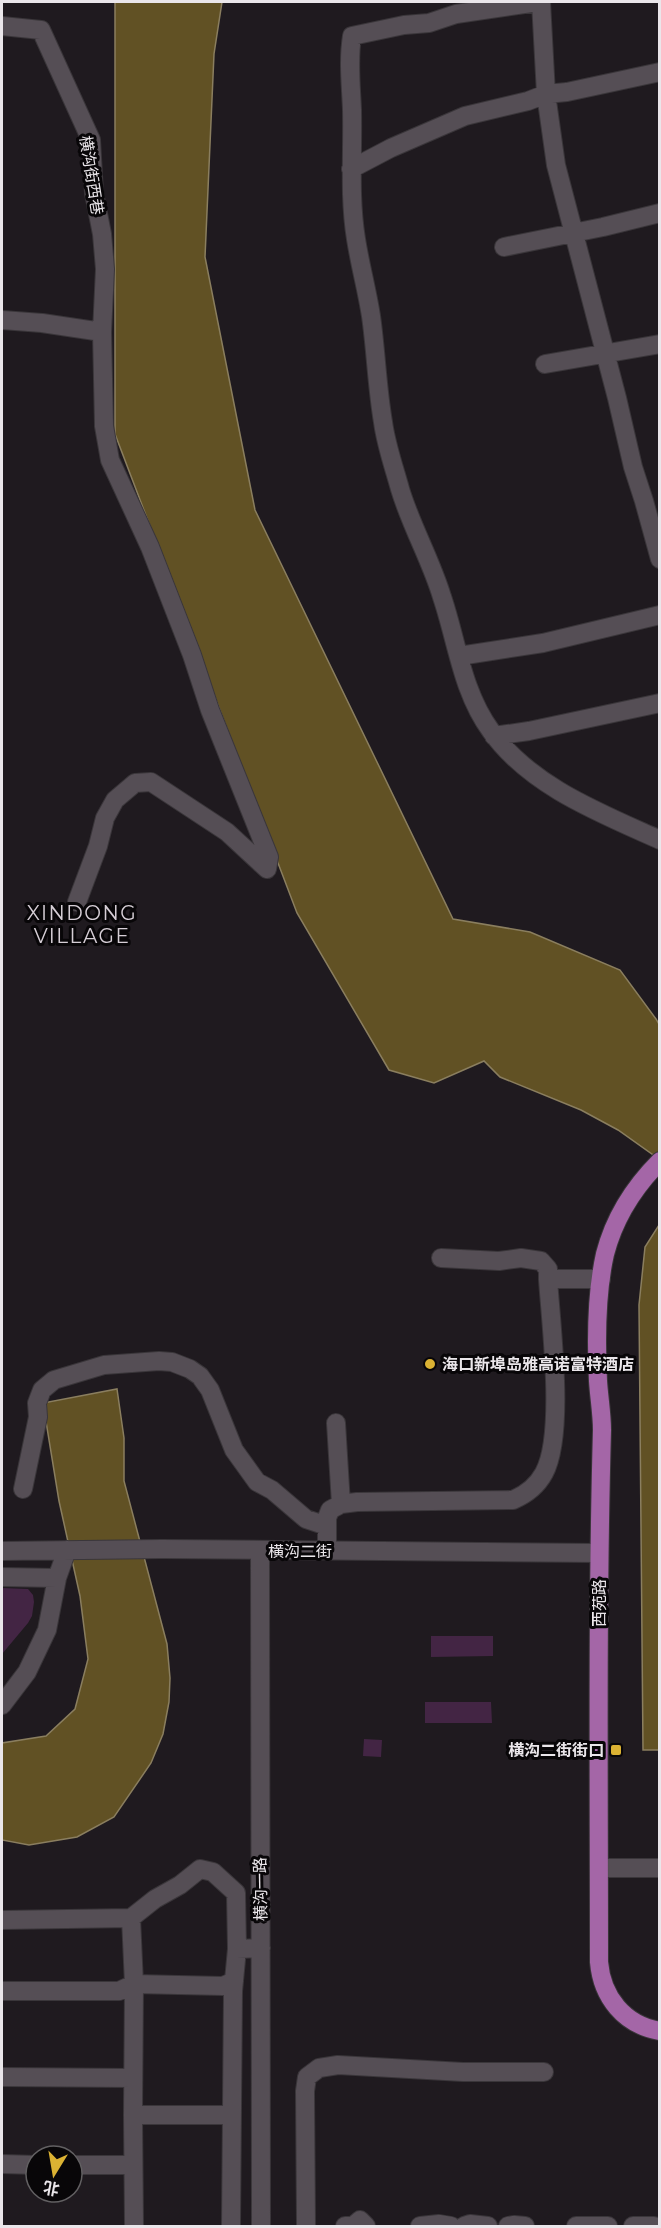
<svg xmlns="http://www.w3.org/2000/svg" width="661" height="2228" font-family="Montserrat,'Noto Sans SC',sans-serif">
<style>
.water{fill:#615124;stroke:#8a7e5f;stroke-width:1.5}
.building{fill:#432544}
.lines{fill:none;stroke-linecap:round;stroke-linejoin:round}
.minor-casing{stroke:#3a363a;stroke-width:20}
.major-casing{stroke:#3a363a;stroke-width:20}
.minor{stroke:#554e55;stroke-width:18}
.major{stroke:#a466a7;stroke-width:18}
.poi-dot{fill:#dbb233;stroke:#080608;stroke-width:2}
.labels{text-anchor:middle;stroke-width:6;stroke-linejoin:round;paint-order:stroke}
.street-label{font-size:16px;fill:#eae6ea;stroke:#080608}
.poi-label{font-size:16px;font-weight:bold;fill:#eae6ea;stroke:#080608;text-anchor:start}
.quarter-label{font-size:20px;letter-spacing:1.5px;fill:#d6ced6;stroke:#080608}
</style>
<rect width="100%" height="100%" fill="#1f1a1f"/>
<path class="water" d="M 115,2 L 222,2 L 214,54 L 205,257 L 255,510 L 453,919 L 530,932 L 620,970 L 656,1019 L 660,1026 L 659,1159 L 618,1130 L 581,1110 L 500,1077 L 484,1061 L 434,1083 L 389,1070 L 297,913 L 115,434 Z
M 659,1225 L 660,1750 L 643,1750 L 639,1305 L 645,1247 Z
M 117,1389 L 124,1438 L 124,1481 L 167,1644 L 170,1678 L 169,1702 L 163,1734 L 151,1763 L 114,1817 L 77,1837 L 29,1845 L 2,1840 L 2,1743 L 46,1736 L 75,1709 L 88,1659 L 80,1596 L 59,1501 L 43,1403 Z"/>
<path class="building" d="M 2,1588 L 28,1589 L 33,1595 L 34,1602 L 32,1616 L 28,1623 L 2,1654 Z
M 431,1636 L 493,1636 L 493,1656 L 431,1657 Z
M 425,1702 L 491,1702 L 492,1723 L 425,1723 Z
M 364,1739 L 382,1740 L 381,1757 L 363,1756 Z"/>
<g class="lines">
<defs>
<path id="minor" d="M 538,2 L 456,14 L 429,23 L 404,25 L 352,36 C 348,61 351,85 352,110 C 353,153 349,196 356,239 C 360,265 367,290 371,316 C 376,351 377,387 383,422 C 386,445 394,467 400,489 C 411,526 431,560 442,597 C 457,641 462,692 491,731 C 530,786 600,813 660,840
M 541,2 L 546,94 L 556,165 L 617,398 L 633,467 L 644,501 L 660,559
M 2,26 L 41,30 L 91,140 L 94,193 L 102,234 L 105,269 L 102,332 L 104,426 L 110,460 L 150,547 L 192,655 L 210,710 L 269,857 L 267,869 L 227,832 L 151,782 L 135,783 L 115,800 L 105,818 L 98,846 L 77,902
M 351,169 L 391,148 L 465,116 L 528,101 L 546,94 L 567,92 L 660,72
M 504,247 L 603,227 L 660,213
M 2,320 L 42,323 L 102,332
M 545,364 L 660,344
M 459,656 L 543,643 L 660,615
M 494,736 L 529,731 L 660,703
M 441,1258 L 499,1261 L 521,1258 L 541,1261 L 548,1269 L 548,1279
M 336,1423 L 341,1504
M 23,1489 L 38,1417 L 37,1403 L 42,1390 L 54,1380 L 104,1365 L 159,1361 L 172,1362 L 190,1369 L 200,1376 L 210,1390 L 234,1450 L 257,1482 L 272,1490 L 306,1519 L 327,1526
M 2,1551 L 162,1549 L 599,1553
M 260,1551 L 261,2226
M 327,1551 L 327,1518 L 330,1510 L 341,1504 L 357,1502 L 513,1500 C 527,1494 537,1486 544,1473 C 565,1434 551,1326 548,1279 L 601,1279
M 2,1577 L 57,1578
M 2,1705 L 27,1672 L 47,1630 L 57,1578 L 67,1550
M 599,1868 L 660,1868
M 131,1918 L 134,1984 L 133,2115 L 231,2115
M 2,1920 L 131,1918 L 155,1899 L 180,1885 L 200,1869 L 213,1872 L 236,1893 L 237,1949 L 261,1948
M 2,1991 L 119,1991 L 134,1984 L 223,1986 L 234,1981
M 2,2077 L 133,2078
M 133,2115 L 134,2226
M 2,2164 L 36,2165
M 72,2165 L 133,2165
M 231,2226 L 233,1991 L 237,1949
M 306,2226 L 305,2091 L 307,2077 L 319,2068 L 338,2065 L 463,2072 L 544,2072
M 345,2226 L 353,2226 L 360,2220 L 366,2226
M 420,2226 L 439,2224 L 451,2226
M 464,2226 L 470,2224 L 488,2226
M 508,2226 L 514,2225 L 525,2226
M 576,2226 L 608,2226
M 633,2226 L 654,2226"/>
<path id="major" d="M 660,1161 C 634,1187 614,1219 605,1254 C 596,1294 596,1340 598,1381 C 599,1397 602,1414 602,1430 C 597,1608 599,1785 599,1962 C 602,1997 624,2025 660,2031"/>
</defs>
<use href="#minor" class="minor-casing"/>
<use href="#major" class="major-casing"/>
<use href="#minor" class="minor"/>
<use href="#major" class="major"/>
</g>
<g class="poi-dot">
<circle cx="430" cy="1364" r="6"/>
<rect x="610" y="1744" width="12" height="12" rx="3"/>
</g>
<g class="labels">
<g class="street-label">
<text transform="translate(92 175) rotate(81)" y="6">横沟街西巷</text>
<text x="300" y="1557">横沟二街</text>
<text transform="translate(599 1603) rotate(-90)" y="6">西苑路</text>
<text transform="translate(260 1889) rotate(-91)" y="6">横沟一路</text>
</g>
<g class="poi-label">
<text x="442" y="1370">海口新埠岛雅高诺富特酒店</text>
<text x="604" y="1756" text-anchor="end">横沟二街街口</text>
</g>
<g class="quarter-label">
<text x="82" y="920">XINDONG<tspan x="82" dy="23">VILLAGE</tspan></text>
</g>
</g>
<rect width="661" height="2228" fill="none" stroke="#eae6ea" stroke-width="6"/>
<g transform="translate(54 2174) rotate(191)"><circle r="28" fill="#080608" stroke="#626062" stroke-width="1.5"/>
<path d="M0-4.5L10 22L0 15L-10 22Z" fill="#dbb233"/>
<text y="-9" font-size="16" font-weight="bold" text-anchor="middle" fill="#eae6ea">北</text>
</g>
</svg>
